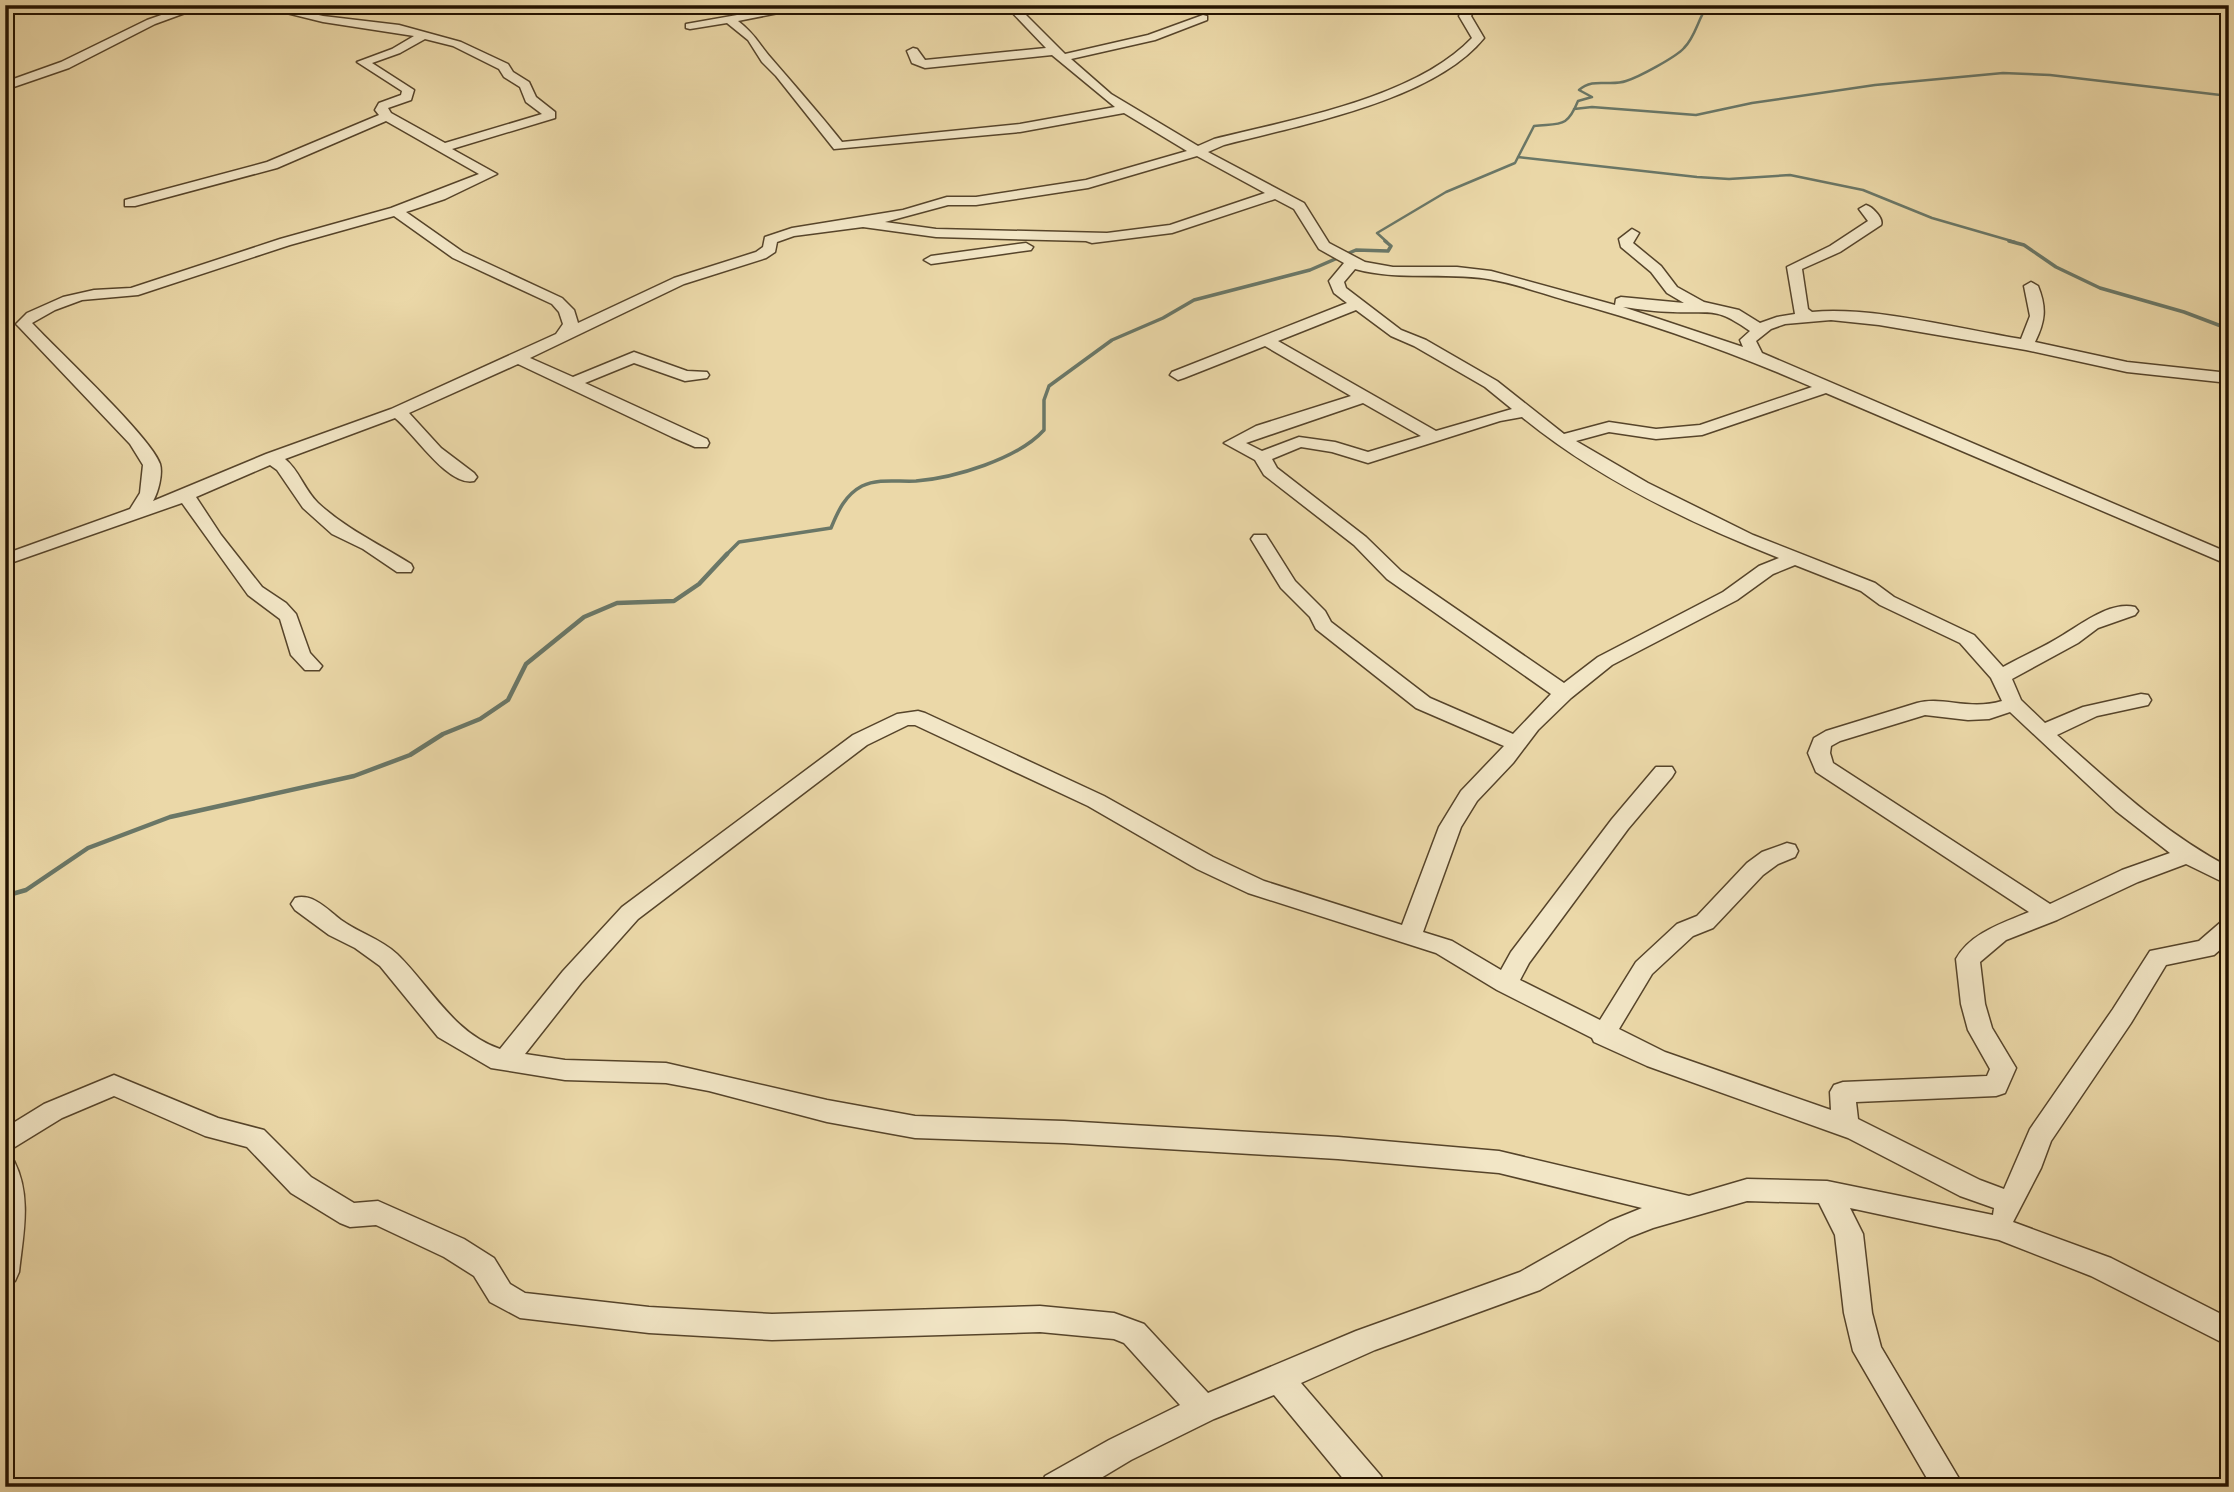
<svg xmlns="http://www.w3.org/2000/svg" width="2234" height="1492" font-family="Alegreya,serif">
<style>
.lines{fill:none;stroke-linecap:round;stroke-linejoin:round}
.stream-far2{stroke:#6a7767;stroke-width:2.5}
.stream-far1{stroke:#6a7767;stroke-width:3.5}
.stream{stroke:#6a7767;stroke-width:4.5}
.minor-casing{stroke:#56442a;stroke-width:3}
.minor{fill:#f2e6c6;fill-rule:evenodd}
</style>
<rect width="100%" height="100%" fill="#ebd8a8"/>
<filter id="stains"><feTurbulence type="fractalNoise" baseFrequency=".00286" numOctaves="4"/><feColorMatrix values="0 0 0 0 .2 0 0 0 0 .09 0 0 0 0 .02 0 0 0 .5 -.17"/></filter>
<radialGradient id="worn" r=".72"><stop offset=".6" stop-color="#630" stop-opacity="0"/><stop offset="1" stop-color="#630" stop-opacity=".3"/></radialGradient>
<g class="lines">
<path class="stream-far2" d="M 1574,109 L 1592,107 L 1696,115 L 1752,103 L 1875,85 L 2003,73 L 2050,75 L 2229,96
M 1518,157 L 1697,177 L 1729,179 L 1790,175 L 1863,190 L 1932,218 L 2015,242
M 1387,242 L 1377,233 L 1446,192 L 1515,163 L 1534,126 C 1561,123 1567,128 1578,101 L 1592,97 L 1579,90 C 1593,77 1610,87 1626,81 C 1639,77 1676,57 1684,48 C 1696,36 1698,18 1708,5"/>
<path class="stream-far1" d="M 2009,241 L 2024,245 L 2056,267 L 2100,288 L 2184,312 L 2229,329
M 725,556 L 739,542 L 831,528 C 838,511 845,495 862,486 C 879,478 898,482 916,481 C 954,478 1018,459 1044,430 L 1044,400 L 1049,386 L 1112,340 L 1163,318 L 1194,300 L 1310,270 L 1356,250 L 1388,251 L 1391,246 L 1385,241"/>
<path class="stream" d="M 5,896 L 26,890 L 88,848 L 170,817 L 354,776 L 410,755 L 443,734 L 480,719 L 508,700 L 526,664 L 584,617 L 617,603 L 674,601 L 699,584 L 727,554"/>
<defs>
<path id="minor" d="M 190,5 L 207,5 L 155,24 L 69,68 L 5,90 L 5,82 L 61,62 L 147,20 Z
M 254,5 L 275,5 L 323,16 L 399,25 L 461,42 L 508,64 L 513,72 L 529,82 L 536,97 L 555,112 L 555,118 L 452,149 L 497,174 L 445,199 L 406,212 L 463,252 L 562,298 L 574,310 L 578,323 L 674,278 L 756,252 L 763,247 L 765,237 L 792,228 L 903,210 L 947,197 L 976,197 L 1086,180 L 1187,151 L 1124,113 L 1020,132 L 834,149 L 776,76 L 762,62 L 748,40 L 727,23 L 690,29 L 686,28 L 686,24 L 793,5 L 819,5 L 738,21 C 756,35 758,43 771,58 C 795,86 819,113 842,142 L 1020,124 L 1115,107 L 1052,55 L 925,68 L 912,63 L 907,51 L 913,48 L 917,49 L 925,60 L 1046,48 L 1005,5 L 1016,5 L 1065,54 L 1148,35 L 1203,15 L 1207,16 L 1207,20 L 1155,40 L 1071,59 L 1111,94 L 1198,146 L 1214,139 C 1294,119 1415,98 1472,38 L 1459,16 L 1466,5 L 1477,5 L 1471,16 L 1484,38 C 1433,101 1300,125 1224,145 L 1208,152 L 1304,203 L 1329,243 L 1365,262 L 1393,267 L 1457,267 L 1491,271 L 1615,305 L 1616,299 L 1621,297 L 1684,303 L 1667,293 L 1651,272 L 1621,247 L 1619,239 L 1632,229 L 1639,233 L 1633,243 L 1661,266 L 1677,287 L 1704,302 L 1739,310 L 1760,323 L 1777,317 L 1795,314 L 1787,267 L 1830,246 L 1868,221 L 1859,209 L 1866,205 C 1873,207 1884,219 1881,225 L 1840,252 L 1802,269 L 1808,309 L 1812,312 C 1873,306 1959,329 2021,339 L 2030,316 L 2024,286 L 2031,282 L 2038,286 C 2047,308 2045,322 2035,342 L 2127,362 L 2229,373 L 2229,383 L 2127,372 L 2026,350 L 1879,325 L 1831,320 L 1785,324 L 1771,329 L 1756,341 L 1762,353 L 2229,553 L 2229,565 L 1826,393 L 1702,435 L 1656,439 L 1609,432 L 1576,441 L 1648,483 L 1753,535 L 1875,583 L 1894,597 L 1974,635 L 2003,667 C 2023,656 2044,647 2063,635 C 2083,623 2111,601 2135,607 L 2138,611 L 2135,615 L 2098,628 L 2078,643 L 2012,679 L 2021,700 L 2045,723 L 2083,707 L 2141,694 L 2148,695 L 2151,700 L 2148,705 L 2097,716 L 2057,735 C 2111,783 2164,833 2229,867 L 2229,885 L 2186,864 L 2138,882 L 2057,920 L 2006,940 L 1980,962 L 1985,1004 L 1992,1028 L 2016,1068 L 2005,1093 L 1996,1096 L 1856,1102 L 1858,1119 L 1980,1180 L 2004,1189 L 2030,1129 L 2113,1009 L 2150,951 L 2199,941 L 2221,922 L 2229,919 L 2229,942 L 2214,955 L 2166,965 L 2131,1023 L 2051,1141 L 2041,1168 L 2013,1222 L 2111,1258 L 2229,1318 L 2229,1346 L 2091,1276 L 1999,1240 L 1850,1208 L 1863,1234 L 1872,1313 L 1881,1347 L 1964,1487 L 1932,1487 L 1853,1351 L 1844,1313 L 1835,1235 L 1819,1203 L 1747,1201 L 1653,1228 L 1630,1237 L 1540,1290 L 1375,1350 L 1301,1383 L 1381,1476 L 1385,1487 L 1350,1487 L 1274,1395 L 1214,1419 L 1131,1460 L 1086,1487 L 1041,1487 L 1045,1476 L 1109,1440 L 1180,1405 L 1124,1343 L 1114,1339 L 1040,1332 L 772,1340 L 649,1333 L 520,1318 L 490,1302 L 474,1276 L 444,1257 L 376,1225 L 350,1227 L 340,1223 L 291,1193 L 247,1147 L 205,1136 L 114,1096 L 62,1118 L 5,1153 L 5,1128 L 44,1104 L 114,1075 L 218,1118 L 264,1130 L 311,1177 L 354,1203 L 378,1201 L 464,1239 L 494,1258 L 510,1284 L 525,1293 L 649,1307 L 772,1314 L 1040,1306 L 1114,1313 L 1144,1324 L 1208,1393 L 1356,1331 L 1520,1272 L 1610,1221 L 1642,1208 L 1499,1173 L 1338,1159 L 1064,1143 L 915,1138 L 827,1122 L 709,1091 L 666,1083 L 565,1080 L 491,1068 L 438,1037 L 380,966 L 355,948 L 329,935 L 295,910 L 291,904 L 295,898 C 313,893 328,910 341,920 C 359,933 381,939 397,954 C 431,987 453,1033 500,1049 L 563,971 L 622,907 L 853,735 L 897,714 L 918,711 L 925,713 L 1104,796 L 1213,857 L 1264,881 L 1402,925 L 1439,827 L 1461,791 L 1504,746 L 1416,708 L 1316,629 L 1310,617 L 1281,588 L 1251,539 L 1254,535 L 1266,535 L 1295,581 L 1325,611 L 1331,622 L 1430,698 L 1513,734 L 1551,694 L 1387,579 L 1354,545 L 1264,475 L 1255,460 L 1224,443 L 1256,426 L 1351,396 L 1265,346 L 1184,378 L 1178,380 L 1170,375 L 1172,372 L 1347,303 L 1334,293 L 1329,281 L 1344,263 L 1319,249 L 1294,209 L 1275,199 L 1172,233 L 1092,243 L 1086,241 L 936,237 L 863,227 L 794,236 L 777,242 L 775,252 L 766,258 L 684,284 L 530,358 L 573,377 L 634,352 L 687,371 L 707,372 L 709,375 L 707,378 L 685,381 L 634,363 L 585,383 L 707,439 L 709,443 L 707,447 L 695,447 L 672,437 L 518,364 L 409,413 L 441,448 L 474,473 L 477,477 L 474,481 C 448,487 414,433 395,418 L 285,459 C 299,470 305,491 318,503 C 346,529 379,544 411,564 L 413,568 L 411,572 L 397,572 L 363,549 L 332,534 L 303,508 L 277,470 L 270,465 L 196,497 L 221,535 L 262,587 L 286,603 L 296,614 L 310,653 L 322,666 L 319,670 L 305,670 L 291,655 L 280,619 L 248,595 L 182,503 L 5,565 L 5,554 L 130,509 L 140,493 L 143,465 L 130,444 L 19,327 L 16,324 L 27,313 L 63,297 L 94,290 L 131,288 L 280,239 L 391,208 L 479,174 L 386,121 L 277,168 L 135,206 L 125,206 L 125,200 L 267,162 L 379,115 L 375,110 L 379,103 L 401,95 L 402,91 L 357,62 L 392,49 L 414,36 L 323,22 ZM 425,39 L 453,46 L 499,69 L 504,77 L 520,87 L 526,102 L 542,114 L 445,143 L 391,113 L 388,108 L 411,100 L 414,90 L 372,63 L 400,53 ZM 1197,156 L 1265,193 L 1170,225 L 1107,233 L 936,229 L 885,222 L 948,205 L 976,205 L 1088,188 ZM 394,216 L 453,258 L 552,304 L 559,312 L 563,324 L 556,334 L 391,409 L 266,454 L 153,501 C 158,493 163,474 160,464 C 152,438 56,349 32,323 L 55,310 L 82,300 L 138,295 L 290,245 ZM 1355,269 C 1398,281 1444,272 1488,279 C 1514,283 1540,293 1565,300 C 1650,323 1732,352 1812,387 L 1700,425 L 1656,429 L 1609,422 L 1564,434 L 1497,381 L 1426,340 L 1401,330 L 1346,288 L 1344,282 ZM 1623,307 C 1640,309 1656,312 1673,312 C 1713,314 1714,306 1750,331 L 1740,340 L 1743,347 ZM 1356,310 L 1391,336 L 1414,346 L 1485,387 L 1512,409 L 1436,431 L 1278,341 ZM 1363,403 L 1421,436 L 1368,452 L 1335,442 L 1299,437 L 1262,451 L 1246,443 ZM 1522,417 C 1596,478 1690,523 1779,558 L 1759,566 L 1723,592 L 1598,657 L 1564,683 L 1401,571 L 1366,537 L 1277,468 L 1272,459 L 1301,447 L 1332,452 L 1368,463 L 1500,421 ZM 1795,565 L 1861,591 L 1880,605 L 1960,643 L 1991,678 L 2002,701 C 1969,711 1943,696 1917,703 L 1826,731 L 1814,738 L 1808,753 L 1816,772 L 2029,912 C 2003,923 1970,933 1956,959 L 1961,1004 L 1968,1030 L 1990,1069 L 1987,1076 L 1843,1082 L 1834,1085 L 1830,1092 L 1831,1110 L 1665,1052 L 1619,1029 L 1652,974 L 1693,936 L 1713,928 L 1763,875 L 1778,864 L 1795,857 L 1798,851 L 1795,845 L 1787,843 L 1762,852 L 1747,863 L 1697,916 L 1677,924 L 1636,962 L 1600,1020 L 1520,980 L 1529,963 L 1628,829 L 1672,777 L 1675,772 L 1672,767 L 1656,767 L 1612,819 L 1511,952 L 1501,970 L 1452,941 L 1423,932 L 1461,827 L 1477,801 L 1513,763 L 1538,730 L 1571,698 L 1612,665 L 1737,600 L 1773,574 ZM 2010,712 L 2116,811 L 2170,853 L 2122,870 L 2050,904 L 1833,763 L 1830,753 L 1831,746 L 1840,741 L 1925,715 L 1968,720 L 1989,719 ZM 908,725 L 915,725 L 1088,806 L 1197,869 L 1248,893 L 1436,953 L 1497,990 L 1592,1038 L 1594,1042 L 1647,1066 L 1848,1138 L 1960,1196 L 1994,1208 L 1993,1215 L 1827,1181 L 1747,1179 L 1689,1196 L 1499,1151 L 1338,1137 L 1064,1121 L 915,1116 L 827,1100 L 666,1063 L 565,1060 L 525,1054 L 581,983 L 638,919 L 867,745 Z
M 1026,243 L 1033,247 L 1031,250 L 931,264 L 924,260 L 931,256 Z
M 5,1158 L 14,1161 C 32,1196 23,1235 19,1272 L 15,1281 L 5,1284 Z"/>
</defs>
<use href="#minor" class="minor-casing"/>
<use href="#minor" class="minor"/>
</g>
<rect width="2234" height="1492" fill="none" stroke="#ebd8a8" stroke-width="28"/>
<rect x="7" y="7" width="2220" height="1478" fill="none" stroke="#251300" stroke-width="3.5"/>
<rect x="14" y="14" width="2206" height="1464" fill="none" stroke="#251300" stroke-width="2"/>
<rect width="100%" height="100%" filter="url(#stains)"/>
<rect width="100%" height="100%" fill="url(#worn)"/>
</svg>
